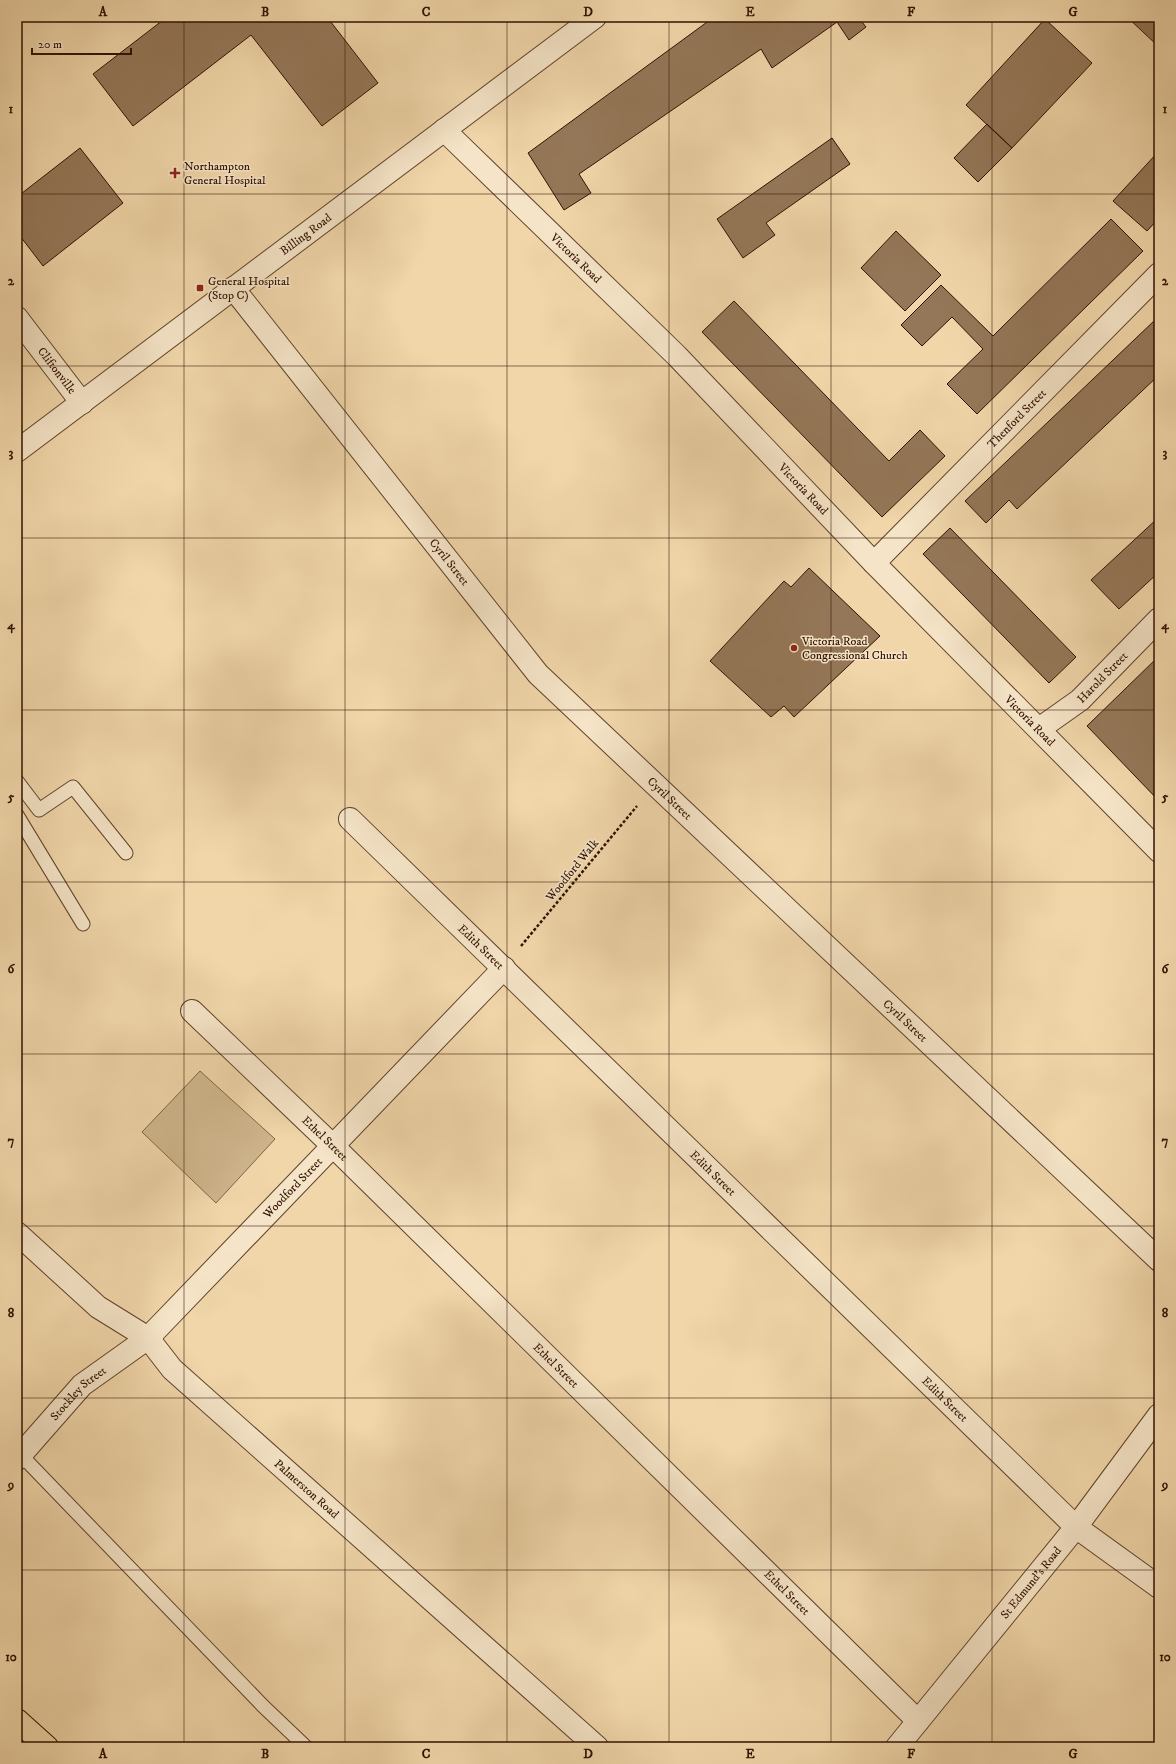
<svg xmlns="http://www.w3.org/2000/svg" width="1176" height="1764" font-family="'IM FELL DW Pica',serif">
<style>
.green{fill:#cfb58c;stroke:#806346}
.building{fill:#947758;stroke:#301101}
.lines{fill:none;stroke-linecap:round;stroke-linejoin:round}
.service-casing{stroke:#60422b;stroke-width:15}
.minor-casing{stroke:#60422b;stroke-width:24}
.tertiary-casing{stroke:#60422b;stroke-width:24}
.primary-casing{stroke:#301101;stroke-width:24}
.path{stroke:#301101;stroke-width:2.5;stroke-dasharray:3 2;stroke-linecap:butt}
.service{stroke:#f5e4c7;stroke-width:13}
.minor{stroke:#f5e4c7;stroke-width:22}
.tertiary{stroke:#f5e4c7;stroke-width:22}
.primary{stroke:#f0d6a9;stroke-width:22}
.grid{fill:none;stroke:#301101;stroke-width:1;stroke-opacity:0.55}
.poi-dot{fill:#8f2418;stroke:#f5e4c7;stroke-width:1.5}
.labels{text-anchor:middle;stroke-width:3;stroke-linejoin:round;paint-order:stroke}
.poi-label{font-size:12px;fill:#301101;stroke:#f5e4c7;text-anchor:start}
.street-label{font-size:12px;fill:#301101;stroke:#f5e4c7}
.neatline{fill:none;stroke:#301101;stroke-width:1.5}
.grid-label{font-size:13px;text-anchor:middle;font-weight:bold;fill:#301101}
</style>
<rect width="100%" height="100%" fill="#f0d6a9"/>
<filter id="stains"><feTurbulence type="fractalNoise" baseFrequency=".005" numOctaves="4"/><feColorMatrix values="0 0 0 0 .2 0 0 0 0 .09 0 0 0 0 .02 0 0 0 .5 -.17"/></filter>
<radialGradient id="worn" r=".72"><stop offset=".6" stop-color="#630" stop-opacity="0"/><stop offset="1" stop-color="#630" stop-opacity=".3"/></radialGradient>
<path class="green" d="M 200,1071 L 275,1139 L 216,1203 L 142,1132 Z"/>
<path class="building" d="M 167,17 L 327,17 L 378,83 L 322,126 L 251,35 L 133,126 L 93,74 Z
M 714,17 L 858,17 L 866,27 L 849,40 L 837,22 L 772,68 L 761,49 L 579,174 L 591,193 L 564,210 L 528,153 Z
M 1127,17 L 1159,17 L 1159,47 Z
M 1045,19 L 1092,63 L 1012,148 L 966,105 Z
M 987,124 L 1012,148 L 978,182 L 954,158 Z
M 832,138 L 850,164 L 766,223 L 775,235 L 743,258 L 717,219 Z
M 80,148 L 123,203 L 43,266 L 17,232 L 17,197 Z
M 1158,152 L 1159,218 L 1147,231 L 1113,201 Z
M 1111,219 L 1143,251 L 977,414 L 947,384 L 983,349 L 952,317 L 922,346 L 901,325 L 941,285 L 993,336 Z
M 896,231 L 941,275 L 905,311 L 861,268 Z
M 734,301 L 889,461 L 920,430 L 945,456 L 882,517 L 702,332 Z
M 1155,320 L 1159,324 L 1159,375 L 1017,509 L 1009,500 L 986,523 L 965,501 Z
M 1159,517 L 1159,572 L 1119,609 L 1091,580 Z
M 950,528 L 1076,657 L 1049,683 L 923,554 Z
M 809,568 L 880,636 L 794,717 L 784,706 L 771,717 L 710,661 L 784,581 L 791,587 Z
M 1159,656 L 1159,801 L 1087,726 Z"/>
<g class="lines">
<defs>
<path id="service" d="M 17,781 L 39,810 L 73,787 L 126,853
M 17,815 L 83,924
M 21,1455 L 263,1706 L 306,1747"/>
<g id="minor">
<path id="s1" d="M 444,130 L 677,356 L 874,563 L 1159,851"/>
<path id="s2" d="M 233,288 L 538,674 L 1159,1260"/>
<path id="s3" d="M 17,318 L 82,403"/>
<path id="s4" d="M 874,563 L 1159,274"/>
<path id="s5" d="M 1039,729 L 1080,700 L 1159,619"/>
<path id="s6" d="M 350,819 L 1076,1527 L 1159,1587"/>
<path id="s7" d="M 192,1011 L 332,1145 L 918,1721"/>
<path id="s8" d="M 17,1233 L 98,1307 L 148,1338 L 172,1369 L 597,1747"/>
<path id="s9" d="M 17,1459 L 82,1385 L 148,1338 L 504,968"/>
<path id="s10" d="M 897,1747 L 1076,1527 L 1159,1415"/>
</g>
<g id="tertiary">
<path id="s11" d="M 17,451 L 595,17"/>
</g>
<path id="primary" d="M 17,1720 L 47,1747"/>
</defs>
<use href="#service" class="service-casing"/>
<use href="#minor" class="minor-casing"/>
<use href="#tertiary" class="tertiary-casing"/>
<use href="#primary" class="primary-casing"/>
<path class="path" d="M 521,946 L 637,806"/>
<use href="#service" class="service"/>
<use href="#minor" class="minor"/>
<use href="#tertiary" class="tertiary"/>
<use href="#primary" class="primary"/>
</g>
<path class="grid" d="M 184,17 L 184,1747M 345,17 L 345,1747M 507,17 L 507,1747M 669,17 L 669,1747M 831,17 L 831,1747M 992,17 L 992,1747M 17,194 L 1159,194M 17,366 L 1159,366M 17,538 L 1159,538M 17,710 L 1159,710M 17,882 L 1159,882M 17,1054 L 1159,1054M 17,1226 L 1159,1226M 17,1398 L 1159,1398M 17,1570 L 1159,1570"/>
<g class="poi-dot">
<path d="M173 167h4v4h4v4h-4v4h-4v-4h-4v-4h4z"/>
<rect x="196" y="284" width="8" height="8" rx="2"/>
<circle cx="794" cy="648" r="4"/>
</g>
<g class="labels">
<g class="poi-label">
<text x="184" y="170">Northampton<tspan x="184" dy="14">General Hospital</tspan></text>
<text x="208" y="285">General Hospital<tspan x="208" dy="14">(Stop C)</tspan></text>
<text x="802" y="645">Victoria Road<tspan x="802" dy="14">Congressional Church</tspan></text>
</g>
<g class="street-label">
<text dy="4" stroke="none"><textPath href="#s11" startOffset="361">Billing Road</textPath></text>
<text dy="4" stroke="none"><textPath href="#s1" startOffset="184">Victoria Road</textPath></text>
<text dy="4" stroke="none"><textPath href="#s3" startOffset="66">Cliftonville</textPath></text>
<text dy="4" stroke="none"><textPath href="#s4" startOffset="203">Thenford Street</textPath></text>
<text dy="4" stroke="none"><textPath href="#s1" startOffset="508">Victoria Road</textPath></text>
<text dy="4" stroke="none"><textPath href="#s2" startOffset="349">Cyril Street</textPath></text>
<text dy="4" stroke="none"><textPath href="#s5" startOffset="82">Harold Street</textPath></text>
<text dy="4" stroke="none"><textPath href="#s1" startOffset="832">Victoria Road</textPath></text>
<text dy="4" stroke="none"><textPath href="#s2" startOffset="673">Cyril Street</textPath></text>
<text transform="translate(572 870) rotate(-51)" y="4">Woodford Walk</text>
<text dy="4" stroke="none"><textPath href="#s6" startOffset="183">Edith Street</textPath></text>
<text dy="4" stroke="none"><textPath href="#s2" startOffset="997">Cyril Street</textPath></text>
<text dy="4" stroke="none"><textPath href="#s7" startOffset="184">Ethel Street</textPath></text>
<text dy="4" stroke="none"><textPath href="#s6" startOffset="507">Edith Street</textPath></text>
<text dy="4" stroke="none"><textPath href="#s9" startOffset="388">Woodford Street</textPath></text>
<text dy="4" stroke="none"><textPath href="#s7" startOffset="508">Ethel Street</textPath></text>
<text dy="4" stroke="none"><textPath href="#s9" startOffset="90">Stockley Street</textPath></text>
<text dy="4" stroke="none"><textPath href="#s6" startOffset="831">Edith Street</textPath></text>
<text dy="4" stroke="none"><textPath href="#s8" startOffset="388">Palmerston Road</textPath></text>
<text dy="4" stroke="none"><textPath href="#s10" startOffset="212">St Edmund's Road</textPath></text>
<text dy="4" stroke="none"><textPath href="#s7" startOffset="832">Ethel Street</textPath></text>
</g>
</g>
<rect width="1176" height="1764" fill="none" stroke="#f0d6a9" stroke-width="44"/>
<path d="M32 48v6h99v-6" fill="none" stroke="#301101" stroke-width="2"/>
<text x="38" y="48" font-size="12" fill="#301101" stroke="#f5e4c7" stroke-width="3" paint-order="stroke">20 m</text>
<rect x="22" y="22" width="1132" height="1720" class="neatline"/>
<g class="grid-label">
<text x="103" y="16">A</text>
<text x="265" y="16">B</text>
<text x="426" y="16">C</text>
<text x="588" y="16">D</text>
<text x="750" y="16">E</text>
<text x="911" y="16">F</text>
<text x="1073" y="16">G</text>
<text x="11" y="113">1</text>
<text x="1165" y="113">1</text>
<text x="11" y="285">2</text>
<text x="1165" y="285">2</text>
<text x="11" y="457">3</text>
<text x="1165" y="457">3</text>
<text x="11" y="629">4</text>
<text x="1165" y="629">4</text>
<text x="11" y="801">5</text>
<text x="1165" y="801">5</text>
<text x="11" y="973">6</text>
<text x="1165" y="973">6</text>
<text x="11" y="1145">7</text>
<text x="1165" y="1145">7</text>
<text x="11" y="1317">8</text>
<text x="1165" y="1317">8</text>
<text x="11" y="1489">9</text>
<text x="1165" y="1489">9</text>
<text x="11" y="1661">10</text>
<text x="1165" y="1661">10</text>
<text x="103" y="1758">A</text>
<text x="265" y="1758">B</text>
<text x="426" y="1758">C</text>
<text x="588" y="1758">D</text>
<text x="750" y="1758">E</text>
<text x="911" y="1758">F</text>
<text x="1073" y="1758">G</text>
</g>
<rect width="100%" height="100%" filter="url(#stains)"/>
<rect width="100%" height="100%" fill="url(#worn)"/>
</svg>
